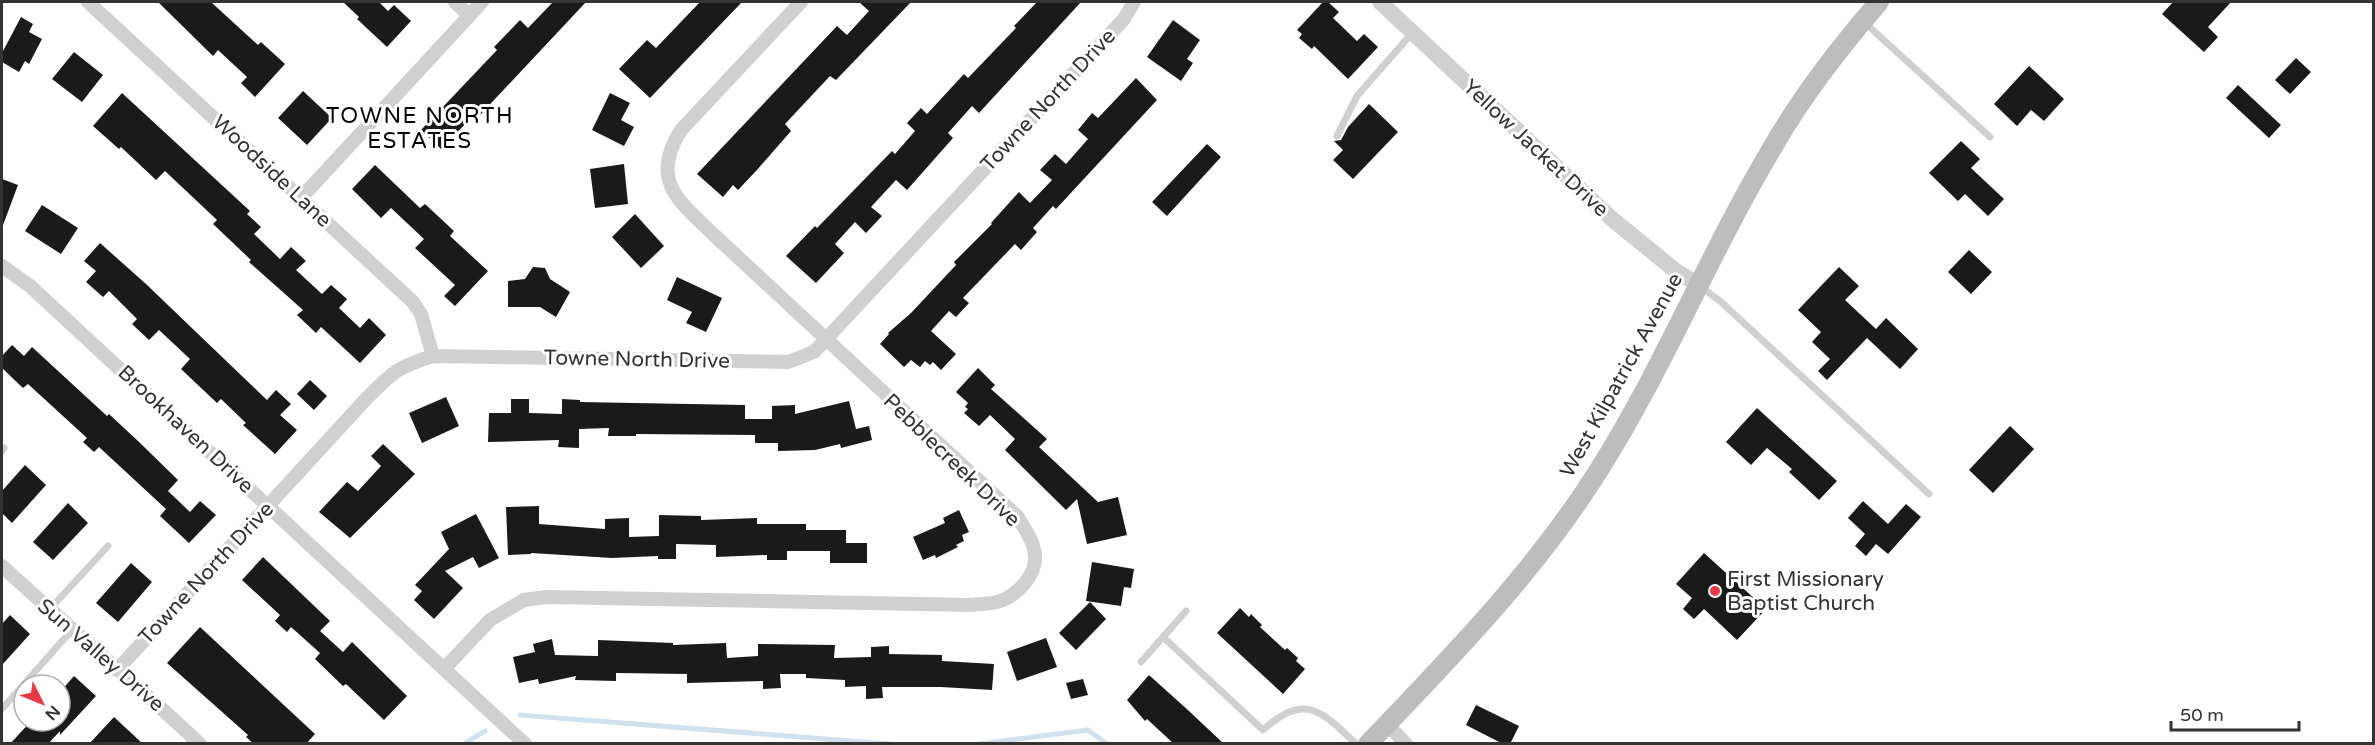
<svg xmlns="http://www.w3.org/2000/svg" width="2375" height="745" font-family="'Varela Round',sans-serif">
<style>
.lines{fill:none;stroke-linecap:round;stroke-linejoin:round}
.stream{stroke:#cfe2ee;stroke-width:5}
.building{fill:#1a1a1a}
.service{stroke:#d0d0d0;stroke-width:7}
.minor{stroke:#d0d0d0;stroke-width:14}
.tertiary{stroke:#d0d0d0;stroke-width:16}
.secondary{stroke:#bdbdbd;stroke-width:20}
.poi-dot{fill:#e63946;stroke:#fff;stroke-width:2}
.labels{text-anchor:middle;stroke-width:6;stroke-linejoin:round;paint-order:stroke}
.street-label{font-size:21px;fill:#333;stroke:#fff}
.poi-label{font-size:21px;fill:#333;stroke:#fff;text-anchor:start}
.neighbourhood-label{font-size:22px;letter-spacing:1.5px;fill:#000;stroke:#fff}
</style>
<rect width="100%" height="100%" fill="#fff"/>
<g class="lines">
<path class="stream" d="M 520,715 L 890,744
M 464,744 L 485,731
M 980,744 L 1088,730 L 1107,744"/>
</g>
<path class="building" d="M 158,2 L 211,2 L 258,45 L 261,42 L 285,64 L 255,97 L 241,83 L 247,77 L 218,50 L 213,56 Z
M 343,2 L 379,2 L 388,11 L 394,5 L 411,21 L 387,47 L 357,19 L 359,17 Z
M 553,2 L 586,2 L 480,115 L 477,112 L 441,149 L 421,130 L 497,50 L 494,47 L 520,20 L 528,28 Z
M 700,2 L 742,2 L 650,98 L 619,69 L 647,40 L 656,48 Z
M 859,2 L 911,2 L 836,80 L 830,76 L 785,124 L 791,131 L 756,171 L 738,190 L 733,185 L 723,197 L 697,174 L 837,26 L 847,35 L 869,11 Z
M 1037,2 L 1081,2 L 979,113 L 972,106 L 948,133 L 953,138 L 907,190 L 896,180 L 871,207 L 882,216 L 866,233 L 855,222 L 835,244 L 844,253 L 816,283 L 786,256 L 815,226 L 817,228 L 892,151 L 895,154 L 915,131 L 907,123 L 921,108 L 927,114 L 964,74 L 968,78 L 1016,28 L 1014,26 Z
M 1323,2 L 1328,2 L 1339,12 L 1333,18 L 1357,41 L 1364,34 L 1378,47 L 1348,79 L 1314,46 L 1312,49 L 1299,38 L 1302,34 L 1297,30 Z
M 2173,2 L 2231,2 L 2208,27 L 2218,37 L 2204,52 L 2162,14 Z
M 21,17 L 33,24 L 29,32 L 42,39 L 29,64 L 25,61 L 19,72 L 2,62 L 2,53 Z
M 1173,20 L 1200,40 L 1187,59 L 1193,63 L 1181,81 L 1147,57 Z
M 74,52 L 103,75 L 82,102 L 52,79 Z
M 2296,58 L 2311,72 L 2290,94 L 2275,80 Z
M 2029,66 L 2064,99 L 2044,121 L 2031,110 L 2017,126 L 1994,104 Z
M 1136,78 L 1157,100 L 1056,209 L 1053,206 L 1033,228 L 1037,232 L 1021,250 L 1015,244 L 963,298 L 969,303 L 956,317 L 949,311 L 931,331 L 956,354 L 941,370 L 933,362 L 930,365 L 925,361 L 920,367 L 911,360 L 904,367 L 880,344 L 889,334 L 888,333 L 911,313 L 956,265 L 954,262 L 992,224 L 991,223 L 1019,192 L 1030,203 L 1052,180 L 1040,170 L 1055,154 L 1066,164 L 1088,139 L 1078,130 L 1092,113 L 1098,118 Z
M 2238,85 L 2281,125 L 2269,138 L 2226,98 Z
M 303,91 L 332,118 L 307,145 L 278,118 Z
M 122,93 L 250,211 L 247,214 L 261,227 L 254,234 L 280,259 L 291,247 L 306,261 L 296,270 L 322,294 L 331,285 L 347,299 L 339,308 L 360,328 L 369,318 L 386,335 L 360,363 L 321,327 L 316,333 L 297,315 L 303,310 L 249,262 L 251,260 L 213,224 L 217,220 L 165,171 L 156,180 L 121,147 L 119,149 L 93,126 Z
M 610,93 L 630,103 L 621,120 L 634,127 L 624,146 L 592,130 Z
M 1369,104 L 1398,132 L 1353,179 L 1333,160 L 1343,150 L 1334,141 L 1341,140 L 1348,127 Z
M 1961,141 L 1980,159 L 1971,168 L 2004,199 L 1988,216 L 1965,194 L 1958,201 L 1929,173 Z
M 1207,144 L 1221,157 L 1167,216 L 1152,202 Z
M 624,164 L 628,204 L 595,208 L 590,169 Z
M 375,165 L 420,208 L 425,204 L 454,231 L 450,236 L 488,271 L 455,306 L 444,296 L 455,285 L 415,248 L 424,239 L 391,208 L 381,218 L 352,189 Z
M 2,179 L 18,185 L 3,225 L 2,224 Z
M 42,205 L 78,228 L 61,254 L 25,231 Z
M 635,214 L 664,246 L 641,268 L 612,237 Z
M 100,243 L 146,284 L 267,400 L 276,390 L 291,404 L 280,415 L 297,430 L 275,454 L 243,425 L 246,423 L 221,399 L 217,403 L 181,369 L 190,359 L 159,330 L 149,340 L 132,324 L 137,319 L 109,291 L 103,297 L 86,282 L 96,271 L 84,261 Z
M 1969,250 L 1992,272 L 1971,294 L 1948,272 Z
M 533,267 L 545,268 L 550,279 L 570,292 L 556,317 L 540,307 L 508,307 L 508,281 L 525,279 Z
M 1839,267 L 1859,286 L 1845,300 L 1876,329 L 1886,318 L 1918,349 L 1900,369 L 1867,338 L 1827,380 L 1818,371 L 1830,359 L 1812,342 L 1821,332 L 1798,310 Z
M 677,277 L 722,298 L 706,332 L 686,323 L 692,312 L 667,300 Z
M 12,345 L 24,356 L 32,347 L 107,416 L 109,414 L 138,441 L 178,480 L 168,491 L 190,512 L 200,501 L 216,515 L 189,543 L 160,516 L 166,509 L 99,447 L 94,452 L 83,442 L 87,438 L 28,384 L 23,388 L 2,368 L 2,356 Z
M 978,368 L 995,385 L 991,389 L 1047,439 L 1039,447 L 1098,502 L 1118,497 L 1127,535 L 1087,544 L 1077,499 L 1066,510 L 1005,450 L 1015,439 L 990,415 L 979,426 L 964,413 L 968,409 L 965,407 L 968,403 L 956,392 Z
M 310,380 L 327,396 L 314,410 L 297,394 Z
M 446,397 L 459,426 L 422,443 L 409,413 Z
M 511,399 L 529,399 L 529,413 L 562,414 L 562,399 L 580,400 L 580,402 L 745,405 L 745,419 L 772,419 L 772,406 L 795,405 L 795,414 L 849,401 L 856,429 L 869,426 L 872,440 L 841,448 L 840,444 L 815,450 L 778,451 L 778,443 L 755,443 L 755,435 L 636,434 L 636,436 L 608,436 L 609,428 L 579,429 L 579,448 L 558,447 L 559,440 L 488,442 L 489,413 L 511,413 Z
M 1757,408 L 1837,481 L 1819,500 L 1789,472 L 1792,469 L 1767,448 L 1751,465 L 1726,442 Z
M 2010,426 L 2034,449 L 1993,493 L 1969,470 Z
M 383,444 L 415,474 L 350,538 L 319,512 L 347,482 L 358,491 L 381,466 L 371,456 Z
M 25,465 L 46,485 L 12,523 L 2,513 L 2,491 Z
M 1863,501 L 1888,524 L 1906,504 L 1921,517 L 1888,554 L 1876,544 L 1866,556 L 1855,546 L 1865,534 L 1848,518 Z
M 68,503 L 88,523 L 53,560 L 33,542 Z
M 539,506 L 539,524 L 605,529 L 605,519 L 629,518 L 629,537 L 659,536 L 659,515 L 701,516 L 701,520 L 757,518 L 757,524 L 806,524 L 806,530 L 846,530 L 846,543 L 867,543 L 867,563 L 830,563 L 830,551 L 787,551 L 787,560 L 767,560 L 767,555 L 716,557 L 716,545 L 676,544 L 676,559 L 658,559 L 658,556 L 612,558 L 531,553 L 531,554 L 508,555 L 506,507 Z
M 959,510 L 969,532 L 962,535 L 964,541 L 956,545 L 958,547 L 936,558 L 935,555 L 923,560 L 913,537 L 945,523 L 943,518 Z
M 476,514 L 499,558 L 479,568 L 473,557 L 445,571 L 463,588 L 434,619 L 414,600 L 422,591 L 415,585 L 449,549 L 441,532 Z
M 1704,553 L 1766,609 L 1737,640 L 1704,609 L 1694,619 L 1683,609 L 1692,598 L 1676,584 Z
M 263,557 L 330,621 L 320,631 L 343,652 L 352,642 L 407,696 L 384,720 L 346,684 L 343,686 L 315,659 L 320,653 L 291,627 L 287,632 L 275,621 L 280,615 L 242,580 Z
M 1092,562 L 1134,569 L 1131,588 L 1124,587 L 1121,606 L 1086,601 Z
M 131,563 L 152,582 L 118,622 L 96,603 Z
M 1090,602 L 1106,619 L 1076,650 L 1059,633 Z
M 1240,608 L 1249,617 L 1251,614 L 1262,625 L 1260,627 L 1285,650 L 1287,648 L 1298,658 L 1296,661 L 1305,669 L 1283,694 L 1217,633 Z
M 10,615 L 30,634 L 2,665 L 2,624 Z
M 200,627 L 315,734 L 306,744 L 254,744 L 246,737 L 248,735 L 167,663 Z
M 1046,638 L 1057,667 L 1017,681 L 1007,652 Z
M 552,639 L 555,655 L 598,656 L 598,640 L 673,643 L 673,645 L 726,643 L 727,658 L 758,656 L 758,644 L 835,645 L 834,658 L 871,657 L 871,647 L 889,646 L 889,654 L 942,655 L 942,661 L 994,664 L 992,690 L 941,687 L 882,687 L 883,698 L 866,699 L 866,686 L 845,687 L 845,680 L 806,678 L 806,674 L 780,674 L 781,688 L 763,689 L 763,681 L 687,683 L 687,674 L 616,673 L 616,681 L 575,680 L 576,676 L 539,684 L 538,679 L 519,683 L 513,657 L 535,652 L 533,644 Z
M 1149,675 L 1189,711 L 1224,744 L 1174,744 L 1147,719 L 1145,721 L 1127,700 Z
M 74,676 L 96,696 L 60,735 L 60,731 L 48,744 L 10,744 L 31,721 L 60,721 L 60,692 Z
M 1083,679 L 1088,695 L 1071,699 L 1066,683 Z
M 1476,705 L 1519,726 L 1510,744 L 1503,744 L 1466,725 Z
M 114,717 L 143,744 L 89,744 Z"/>
<g class="lines">
<path class="service" d="M 1864,22 L 1990,137
M 1337,136 L 1357,96 L 1413,32
M 1701,287 L 1720,301 L 1929,494
M 2,451 L 4,448
M 49,610 L 108,546
M 1163,637 L 1263,730 C 1305,692 1322,711 1356,744
M 1141,662 L 1186,611
M 2,709 L 71,631"/>
<path class="minor" d="M 88,2 L 412,301 L 421,314 L 433,356
M 455,2 L 469,15
M 301,198 L 482,2
M 2,266 L 30,286 L 525,744
M 2,566 C 67,626 135,683 200,744
M 444,669 L 490,620 L 524,600 L 546,597 L 972,605 C 981,604 992,604 1000,601 C 1018,595 1037,574 1035,555 C 1034,541 1024,528 1017,516 L 714,235 C 679,201 649,181 681,130 L 801,2
M 117,670 L 366,399 C 392,373 397,367 433,356 L 788,362 L 814,352 L 1124,19 L 1134,2
M 1387,724 L 1406,744"/>
<path class="tertiary" d="M 1380,2 L 1612,219 L 1676,271 L 1699,285"/>
<path class="secondary" d="M 1368,744 C 1450,658 1533,574 1597,473 C 1664,368 1710,251 1774,145 C 1804,93 1840,47 1879,2"/>
</g>
<circle class="poi-dot" cx="1715" cy="591" r="6"/>
<g class="labels">
<g class="street-label">
<text transform="translate(1048 100) rotate(-47)" y="7">Towne North Drive</text>
<text transform="translate(1536 148) rotate(43)" y="7">Yellow Jacket Drive</text>
<text transform="translate(272 171) rotate(43)" y="7">Woodside Lane</text>
<text transform="translate(637 359) rotate(1)" y="7">Towne North Drive</text>
<text transform="translate(1621 375) rotate(-61)" y="7">West Kilpatrick Avenue</text>
<text transform="translate(186 429) rotate(43)" y="7">Brookhaven Drive</text>
<text transform="translate(952 460) rotate(44)" y="7">Pebblecreek Drive</text>
<text transform="translate(206 573) rotate(-47)" y="7">Towne North Drive</text>
<text transform="translate(101 655) rotate(41)" y="7">Sun Valley Drive</text>
</g>
<g class="poi-label">
<text x="1727" y="586">First Missionary<tspan x="1727" dy="24">Baptist Church</tspan></text>
</g>
<g class="neighbourhood-label">
<text x="420" y="123">TOWNE NORTH<tspan x="420" dy="25">ESTATES</tspan></text>
</g>
</g>
<rect width="2375" height="745" fill="none" stroke="#333333" stroke-width="6"/>
<g transform="translate(42 703) rotate(133)"><circle r="28" fill="#ffffff" stroke="#adadad" stroke-width="1.5"/>
<path d="M0-4.5L10 22L0 15L-10 22Z" fill="#e63946"/>
<text y="-9" font-size="16" font-weight="bold" text-anchor="middle" fill="#333333">N</text>
</g>
<path d="M2171 721v9h128v-9" fill="none" stroke="#333333" stroke-width="3"/>
<text x="2180" y="721" font-size="18" fill="#333333" stroke="#ffffff" stroke-width="4.5" paint-order="stroke">50 m</text>
</svg>
